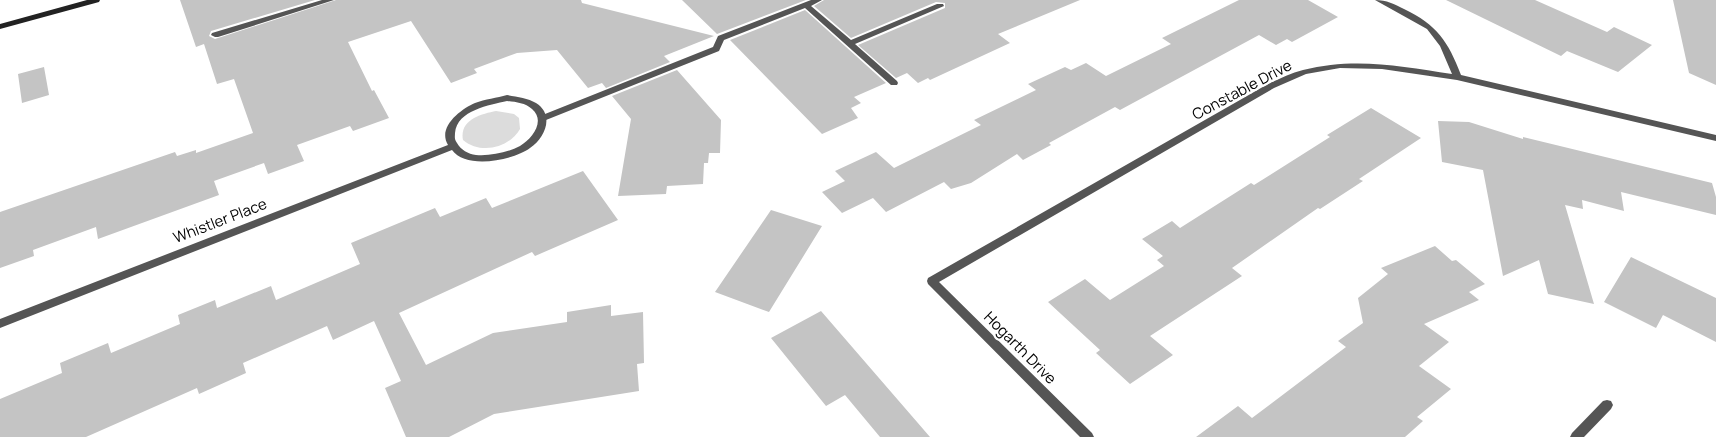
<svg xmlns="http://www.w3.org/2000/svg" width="1716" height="437" font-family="Manrope,sans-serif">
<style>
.green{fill:#dcdcdc}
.building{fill:#c4c4c4}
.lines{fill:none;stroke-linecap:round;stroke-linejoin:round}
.lane{fill:#555;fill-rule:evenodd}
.street{fill:#555;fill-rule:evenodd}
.secondary{fill:#222;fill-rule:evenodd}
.labels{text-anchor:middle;stroke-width:4.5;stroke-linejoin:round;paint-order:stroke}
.street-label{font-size:15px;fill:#000;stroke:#fff}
</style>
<rect width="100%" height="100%" fill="#fff"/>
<path class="green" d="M 496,111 L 514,114 L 519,118 L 520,129 C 509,148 481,155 463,140 C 459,120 481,114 496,111 Z"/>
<path class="building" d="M 180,0 L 315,0 L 211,31 L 209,36 L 215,39 L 336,0 L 581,0 L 582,3 L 714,36 L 664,56 L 670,62 L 606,88 L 602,83 L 588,88 L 557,50 L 517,53 L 474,69 L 477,73 L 451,83 L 411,21 L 348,42 L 372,91 L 374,90 L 389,118 L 353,131 L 350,126 L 297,145 L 304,161 L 268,174 L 264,163 L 214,181 L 219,195 L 98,239 L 96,227 L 33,250 L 34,256 L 0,268 L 0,212 L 175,152 L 177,156 L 196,150 L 196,153 L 253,133 L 234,79 L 217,84 L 204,44 L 196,47 Z
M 682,0 L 806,0 L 717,34 Z
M 824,0 L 1080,0 L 998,34 L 1010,43 L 930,80 L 928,78 L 918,83 L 907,73 L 896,78 L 858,45 L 945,8 L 945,3 L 936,2 L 851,38 L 814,6 Z
M 1239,0 L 1308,0 L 1338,17 L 1292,42 L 1287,39 L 1276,45 L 1259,35 L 1120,110 L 1115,107 L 1049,143 L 1051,145 L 1023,160 L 1017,154 L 971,183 L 951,189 L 944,182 L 886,212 L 873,198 L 842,213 L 822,192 L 845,181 L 835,171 L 876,152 L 894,168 L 981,125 L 974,120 L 1036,90 L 1028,84 L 1065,67 L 1071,70 L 1086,63 L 1106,76 L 1171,44 L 1162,38 Z
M 1446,0 L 1535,0 L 1607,32 L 1614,27 L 1652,45 L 1618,72 L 1567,51 L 1561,56 Z
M 1673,0 L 1716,0 L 1716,85 L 1689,73 Z
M 805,10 L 886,83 L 854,97 L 861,103 L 851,108 L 858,118 L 822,134 L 730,40 Z
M 44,67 L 49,95 L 22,103 L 18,74 Z
M 677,70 L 721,120 L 720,153 L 709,153 L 708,163 L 704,163 L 703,184 L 667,186 L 666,194 L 618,196 L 631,119 L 612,96 Z
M 1371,108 L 1421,138 L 1359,179 L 1363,181 L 1320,209 L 1318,208 L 1232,268 L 1242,276 L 1150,336 L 1173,355 L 1130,384 L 1096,353 L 1100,350 L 1048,302 L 1085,279 L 1110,300 L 1164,266 L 1157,260 L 1163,256 L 1142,239 L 1172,221 L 1180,228 L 1251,183 L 1254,185 L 1330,137 L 1327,135 Z
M 1438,121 L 1469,122 L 1523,139 L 1523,137 L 1712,183 L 1716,197 L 1716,215 L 1621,192 L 1624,211 L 1582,200 L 1583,209 L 1565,205 L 1594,304 L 1548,294 L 1539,260 L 1503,276 L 1483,170 L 1442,162 Z
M 583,171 L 618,220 L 535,256 L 532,252 L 399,313 L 426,365 L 493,333 L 567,322 L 567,312 L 611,305 L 611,316 L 643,312 L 644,363 L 637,364 L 639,391 L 494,414 L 449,437 L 406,437 L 385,388 L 401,381 L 374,321 L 333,340 L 327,326 L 243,363 L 246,373 L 199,394 L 197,388 L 86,437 L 0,437 L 0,399 L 62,373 L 60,363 L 108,343 L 111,353 L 180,324 L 178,315 L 215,300 L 217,308 L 271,286 L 276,300 L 360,264 L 351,243 L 435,208 L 440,217 L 486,198 L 492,208 Z
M 771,210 L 822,226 L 769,312 L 715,292 Z
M 1435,246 L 1452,261 L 1456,260 L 1485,284 L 1469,292 L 1479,300 L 1424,324 L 1449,342 L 1419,366 L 1451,389 L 1417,417 L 1423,421 L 1405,437 L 1196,437 L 1238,406 L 1252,418 L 1346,347 L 1338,341 L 1363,323 L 1358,298 L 1388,274 L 1381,268 Z
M 1631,257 L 1716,298 L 1716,342 L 1663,315 L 1656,328 L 1604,302 Z
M 821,311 L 930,437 L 880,437 L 845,395 L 826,406 L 771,338 Z"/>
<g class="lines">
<path class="lane" d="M 322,0 L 334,0 L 218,37 L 215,37 L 211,35 L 212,33 Z
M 811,0 L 822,0 L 811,6 L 851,40 L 937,4 L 943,4 L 944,6 L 855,44 L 897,81 L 898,83 L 897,85 L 891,85 L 805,8 L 724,40 L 719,51 L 546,120 L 543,121 L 539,118 L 540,116 L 713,47 L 718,36 Z"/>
<path class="street" d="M 1375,0 C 1387,0 1394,4 1404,9 C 1437,25 1448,41 1461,75 L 1716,135 L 1716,141 L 1457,80 L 1382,69 L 1340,68 L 1306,74 L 1274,88 L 939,282 L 1092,433 L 1094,437 L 1080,437 L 928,284 L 927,281 L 928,278 L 1268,84 C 1279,79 1291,73 1303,70 C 1354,57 1401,66 1452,74 L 1440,46 L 1427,29 Z
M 507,95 C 517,97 528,98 536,103 C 555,115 545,138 530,148 C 514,160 466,170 452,150 L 0,328 L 0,319 L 448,145 C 437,127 461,109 475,103 C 485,99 497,98 507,95 ZM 507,101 C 516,102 525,103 532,109 C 546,121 532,139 520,146 C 507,153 490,156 476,155 C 468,154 461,150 457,143 C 454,139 455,137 455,133 C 457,110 490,105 507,101 Z
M 1607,400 L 1611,401 L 1613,405 L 1611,409 L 1584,437 L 1570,437 L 1572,433 L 1603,401 Z"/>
<path class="secondary" d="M 87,0 L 100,0 L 99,2 L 0,29 L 0,24 Z"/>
</g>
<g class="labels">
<g class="street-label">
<text transform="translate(1242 90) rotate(-28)" y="5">Constable Drive</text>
<text transform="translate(220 221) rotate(-21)" y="5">Whistler Place</text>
<text transform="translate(1020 348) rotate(45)" y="5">Hogarth Drive</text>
</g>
</g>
</svg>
